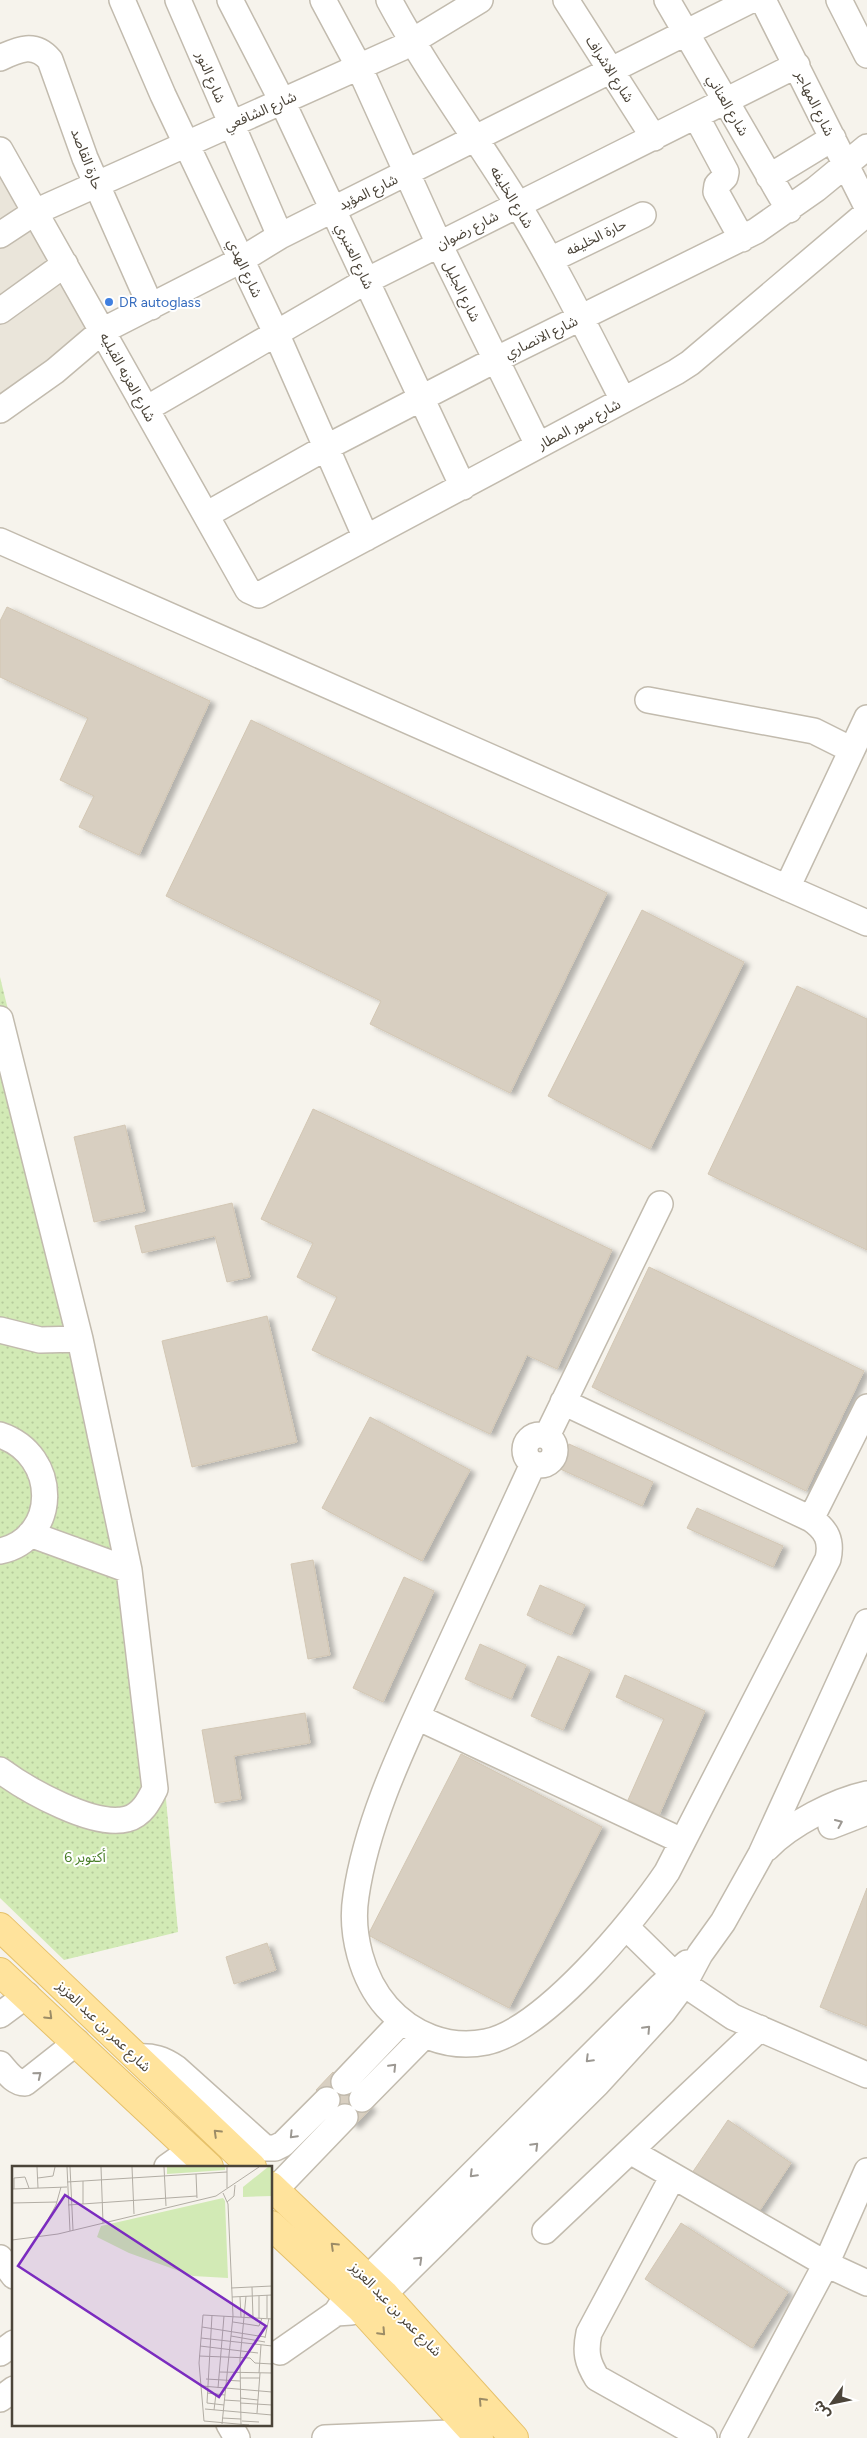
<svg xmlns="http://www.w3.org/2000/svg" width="867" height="2438" font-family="Figtree,'Noto Sans Arabic',sans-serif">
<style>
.residential{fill:#eae5da}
.park{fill:url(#park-dots)}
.building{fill:#d8cfc1;stroke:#d3c7b4;filter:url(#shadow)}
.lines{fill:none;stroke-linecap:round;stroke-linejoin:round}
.minor-casing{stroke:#c2bbae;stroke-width:28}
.major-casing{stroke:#e6c16a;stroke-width:30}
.minor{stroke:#fff;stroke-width:25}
.major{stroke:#ffe39c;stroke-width:28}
.oneway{stroke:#9c9892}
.oneway2{stroke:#9c8c66}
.shop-dot{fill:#3f7fe0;stroke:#fff;stroke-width:2}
.labels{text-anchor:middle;stroke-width:4;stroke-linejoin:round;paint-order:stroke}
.street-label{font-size:14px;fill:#4b4439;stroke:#fff}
.shop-label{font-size:14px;fill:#366cbe;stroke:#fff;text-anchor:start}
.park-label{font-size:14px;fill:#4a7f2a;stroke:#fff}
.inset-road{fill:none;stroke:#b2ada4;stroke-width:1}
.view{fill:#7b2cbf;fill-opacity:0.15;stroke:#7b2cbf;stroke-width:2.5}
.inset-edge{fill:none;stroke:#4b4439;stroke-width:2.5}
</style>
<defs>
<pattern id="park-dots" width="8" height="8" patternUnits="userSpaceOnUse" patternTransform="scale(1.25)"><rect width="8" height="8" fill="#d2eab5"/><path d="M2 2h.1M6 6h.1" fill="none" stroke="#b6ca9c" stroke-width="1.8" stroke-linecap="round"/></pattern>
<filter id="shadow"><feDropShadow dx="5.5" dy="3" stdDeviation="2.5" flood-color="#0004"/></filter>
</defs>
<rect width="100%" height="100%" fill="#f6f3ec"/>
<path class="residential" d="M 0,172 L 100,348 L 0,421 Z"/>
<path class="park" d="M 0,977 L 106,1410 L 157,1700 L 178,1932 L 64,1960 L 0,1898 Z"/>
<path class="building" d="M 7,607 L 210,701 L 139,855 L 79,827 L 94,796 L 60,780 L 88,718 L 0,677 L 0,621 Z
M 251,720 L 607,893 L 510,1093 L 370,1024 L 381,1001 L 166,896 Z
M 642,910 L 744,962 L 650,1149 L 548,1096 Z
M 797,986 L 867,1019 L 867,1250 L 708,1174 Z
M 313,1109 L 612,1250 L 557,1369 L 527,1355 L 490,1434 L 312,1350 L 337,1297 L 297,1277 L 313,1243 L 261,1219 Z
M 125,1125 L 145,1211 L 94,1222 L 74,1137 Z
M 232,1203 L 250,1277 L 227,1282 L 215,1236 L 142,1253 L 135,1226 Z
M 649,1267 L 864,1371 L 806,1491 L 592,1387 Z
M 267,1316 L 297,1442 L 192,1467 L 162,1341 Z
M 370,1417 L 470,1470 L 422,1561 L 322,1508 Z
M 569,1444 L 653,1482 L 642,1506 L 558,1468 Z
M 697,1508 L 783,1546 L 773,1567 L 687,1528 Z
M 313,1560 L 330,1655 L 308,1659 L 291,1564 Z
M 404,1577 L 434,1591 L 383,1702 L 353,1688 Z
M 540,1585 L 585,1605 L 571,1635 L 527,1615 Z
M 480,1644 L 526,1665 L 511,1699 L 465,1679 Z
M 558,1656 L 590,1670 L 563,1730 L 531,1716 Z
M 625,1675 L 705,1711 L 659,1815 L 628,1800 L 664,1719 L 616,1697 Z
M 305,1713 L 310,1743 L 234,1756 L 241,1799 L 215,1803 L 202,1730 Z
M 461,1754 L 602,1827 L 509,2008 L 368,1935 Z
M 867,1888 L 867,2026 L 820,2007 Z
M 267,1943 L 276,1970 L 234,1984 L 226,1957 Z
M 333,2072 L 371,2108 L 354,2126 L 316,2090 Z
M 728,2120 L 791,2163 L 756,2216 L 692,2173 Z
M 681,2223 L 788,2292 L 752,2348 L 645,2279 Z"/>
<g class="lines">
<defs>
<path id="minor" d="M 122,0 L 163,95 L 276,333 L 366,538
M 178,0 L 280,236
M 230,0 L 282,101 L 463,487
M 323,0 L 359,67 L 439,244 L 538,445
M 389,0 C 427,71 475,135 517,203 C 556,267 589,334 623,400
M 566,0 L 654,138
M 667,0 L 789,210
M 763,0 L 867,207
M 839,0 L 867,55
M 0,58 C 19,49 35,42 50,60 L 85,158 L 151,307
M 696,116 L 726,172 L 725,177 L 717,185 L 716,192 L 742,239
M 0,150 L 248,590 L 259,595 L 676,372 L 690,363 L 867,213
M 769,177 L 833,138
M 0,235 L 35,212 L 401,48 L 480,0
M 550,260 L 643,215
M 0,311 L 65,264
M 146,409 L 366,281 L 797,65
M 0,410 L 55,371 L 102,331 L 241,260 L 280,236 L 751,0
M 206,515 L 327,447 L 495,360 L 756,231 L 816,189 L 867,147
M 0,541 L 867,923
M 648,700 L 814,731 L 852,750
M 787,888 L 867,718
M 0,1019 L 80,1339 L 129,1570 L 155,1789 C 149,1801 142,1815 127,1819 C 94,1828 27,1790 0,1770
M 0,1330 L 40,1340 L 80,1339
M525 1450a15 15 0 1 1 30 0a15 15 0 1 1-30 0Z
M 0,1435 C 60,1455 59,1539 0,1551
M 547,1436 L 660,1204
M 533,1464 C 501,1535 468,1606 435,1677 C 404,1745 367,1820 356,1896 C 350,1933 362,1979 387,2007 C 411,2034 448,2050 486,2042 C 544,2030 634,1921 667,1872 L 828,1559 C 832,1541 827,1530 811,1519 L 563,1402
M 811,1519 L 867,1407
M 30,1534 L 129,1570
M 417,1717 L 682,1841
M 831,1826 L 867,1812
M 767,1848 C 790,1824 835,1801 867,1794
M 626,1927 L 674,1974
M 684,1984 L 733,2017 L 867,2075
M 0,2015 L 27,1995
M 137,2057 C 153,2056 163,2059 176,2068 L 265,2148 L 275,2148 L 283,2144 L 327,2100
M 0,2064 C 7,2072 14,2083 25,2083 L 77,2042
M 344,2082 L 401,2022
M 362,2099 L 424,2036
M 630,2151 L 826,2264 L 867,2283
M 167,2167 L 191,2150
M 673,2176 L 589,2333 C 585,2352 587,2362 597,2378 L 704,2438
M 271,2194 L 345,2117
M 545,2231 L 760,2028
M 0,2258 L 14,2276
M 336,2313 L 351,2312 L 384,2294 L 597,2084 L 663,2012 L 684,1984 L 700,1954 L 723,1922 L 761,1854 L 867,1622
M 280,2352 L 336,2313 L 347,2296 L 368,2278 L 661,1986 L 687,1963
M 0,2353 L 14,2343
M 0,2399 L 14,2389
M 229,2424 L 237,2438
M 325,2438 L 474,2432
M 733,2438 L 826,2264 L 867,2171"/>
<path id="major" d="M 0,1927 L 252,2167
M 0,1972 L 209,2167
M 271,2186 L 384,2294 L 514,2438
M 271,2225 L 361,2309 L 479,2438"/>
</defs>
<use href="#minor" class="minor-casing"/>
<use href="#major" class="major-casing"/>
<use href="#minor" class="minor"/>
<use href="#major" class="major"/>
</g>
<defs><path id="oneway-chevron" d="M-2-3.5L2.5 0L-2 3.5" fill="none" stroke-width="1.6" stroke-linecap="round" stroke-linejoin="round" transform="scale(1.25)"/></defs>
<g class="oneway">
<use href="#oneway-chevron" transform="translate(839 1823) rotate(-24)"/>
<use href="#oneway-chevron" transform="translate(647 2029) rotate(-47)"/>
<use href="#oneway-chevron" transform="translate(589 2059) rotate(135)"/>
<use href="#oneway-chevron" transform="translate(393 2067) rotate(-46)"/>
<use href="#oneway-chevron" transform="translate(38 2075) rotate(-39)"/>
<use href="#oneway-chevron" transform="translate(293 2135) rotate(134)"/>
<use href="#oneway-chevron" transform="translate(535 2146) rotate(-45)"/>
<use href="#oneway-chevron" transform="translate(473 2174) rotate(135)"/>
<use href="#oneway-chevron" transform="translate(419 2260) rotate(-44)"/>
</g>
<g class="oneway2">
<use href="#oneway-chevron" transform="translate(49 2016) rotate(44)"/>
<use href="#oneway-chevron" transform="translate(217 2133) rotate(-136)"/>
<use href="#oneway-chevron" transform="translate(334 2246) rotate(-136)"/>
<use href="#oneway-chevron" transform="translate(382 2332) rotate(47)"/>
<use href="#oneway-chevron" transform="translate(482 2401) rotate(-133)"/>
</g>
<circle class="shop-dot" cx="109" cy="302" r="5"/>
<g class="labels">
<g class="street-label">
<text transform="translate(610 69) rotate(57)" y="5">شارع الاشراف</text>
<text transform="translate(211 77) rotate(67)" y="5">شارع النور</text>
<text transform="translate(815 103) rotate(64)" y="5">شارع المهاجر</text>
<text transform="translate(728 105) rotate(60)" y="5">شارع العناني</text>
<text transform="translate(260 111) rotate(-24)" y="5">شارع الشافعي</text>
<text transform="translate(87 159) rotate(69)" y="5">حارة القاصد</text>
<text transform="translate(368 192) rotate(-26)" y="5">شارع المؤيد</text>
<text transform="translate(512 197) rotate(59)" y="5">شارع الخليفه</text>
<text transform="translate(467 230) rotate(-27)" y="5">شارع رضوان</text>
<text transform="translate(596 237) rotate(-26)" y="5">حارة الخليفه</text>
<text transform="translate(355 256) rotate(65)" y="5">شارع العنبري</text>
<text transform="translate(245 268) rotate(65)" y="5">شارع الهدي</text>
<text transform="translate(462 291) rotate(64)" y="5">شارع الجليل</text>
<text transform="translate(541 337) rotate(-26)" y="5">شارع الانصاري</text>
<text transform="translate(128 377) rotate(61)" y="5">شارع العزبه القبليه</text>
<text transform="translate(579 424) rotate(-28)" y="5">شارع سور المطار</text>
<text transform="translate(104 2026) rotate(44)" y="5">شارع عمر بن عبد العزيز</text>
<text transform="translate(396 2309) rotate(46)" y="5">شارع عمر بن عبد العزيز</text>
</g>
<g class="shop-label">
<text x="119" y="307">DR autoglass</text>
</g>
<g class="park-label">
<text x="85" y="1862">6 أكتوبر</text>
</g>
</g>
<g transform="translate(12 2166)">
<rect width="260" height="260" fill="#f6f3ec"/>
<path d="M 256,1 L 260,1 L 260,30 L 231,31 L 231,21 Z" fill="#d2eab5"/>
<path d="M 155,1 L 213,1 L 213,4 L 155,8 ZM 211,32 L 213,35 L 216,112 L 181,110 L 117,87 L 85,71 L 89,60 Z" fill="#d2eab5"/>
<path class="inset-road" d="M 25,1 L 26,22M 55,1 L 58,65M 58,1 L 61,64M 89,1 L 91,57M 120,1 L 122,48M 152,1 L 154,40M 215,1 L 215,22M 184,8 L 185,32M 26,12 L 41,10 L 43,1M 71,15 L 71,38M 55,16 L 215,6M 0,23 L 55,21M 2,23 L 2,12 L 13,11 L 17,22M 215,36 L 222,30 L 223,19M 0,37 L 45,36M 56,39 L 185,30M 28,68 L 44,39 L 49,21M 0,74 L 46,68 L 204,30 L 247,1M 240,121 L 241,152M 219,122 L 260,120M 255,129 L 255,152M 247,130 L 247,152M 220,131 L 260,129M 228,131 L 229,151M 221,156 L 247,160 L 250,152M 190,161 L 253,171M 219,170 L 253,176M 189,172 L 260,180M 253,172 L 257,152M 188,180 L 246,187M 187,190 L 238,192 L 243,197 L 260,198M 207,206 L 260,207M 247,207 L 249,179M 228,212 L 248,212M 194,213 L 228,215M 190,220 L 260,226M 206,222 L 212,150M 195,227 L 213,229M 228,232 L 246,234M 212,234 L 228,235M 195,237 L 200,149M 195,237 L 212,239M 228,237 L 260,239M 193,243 L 260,249M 202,244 L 204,228M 245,247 L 248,207M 210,252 L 229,253M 230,255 L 247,256M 210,258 L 221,150 L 216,38 L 211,27M 229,259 L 228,193 L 234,130M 237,259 L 192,255 L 187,197 L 191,149 L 260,153"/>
<path class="view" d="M 53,29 L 254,160 L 207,231 L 6,100 Z"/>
<rect width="260" height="260" class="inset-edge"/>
</g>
<g transform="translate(832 2403) rotate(237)" stroke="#ffffff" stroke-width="4" paint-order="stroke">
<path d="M0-4L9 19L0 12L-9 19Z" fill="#4b4439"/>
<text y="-8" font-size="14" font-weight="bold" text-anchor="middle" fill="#4b4439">ش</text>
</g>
</svg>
